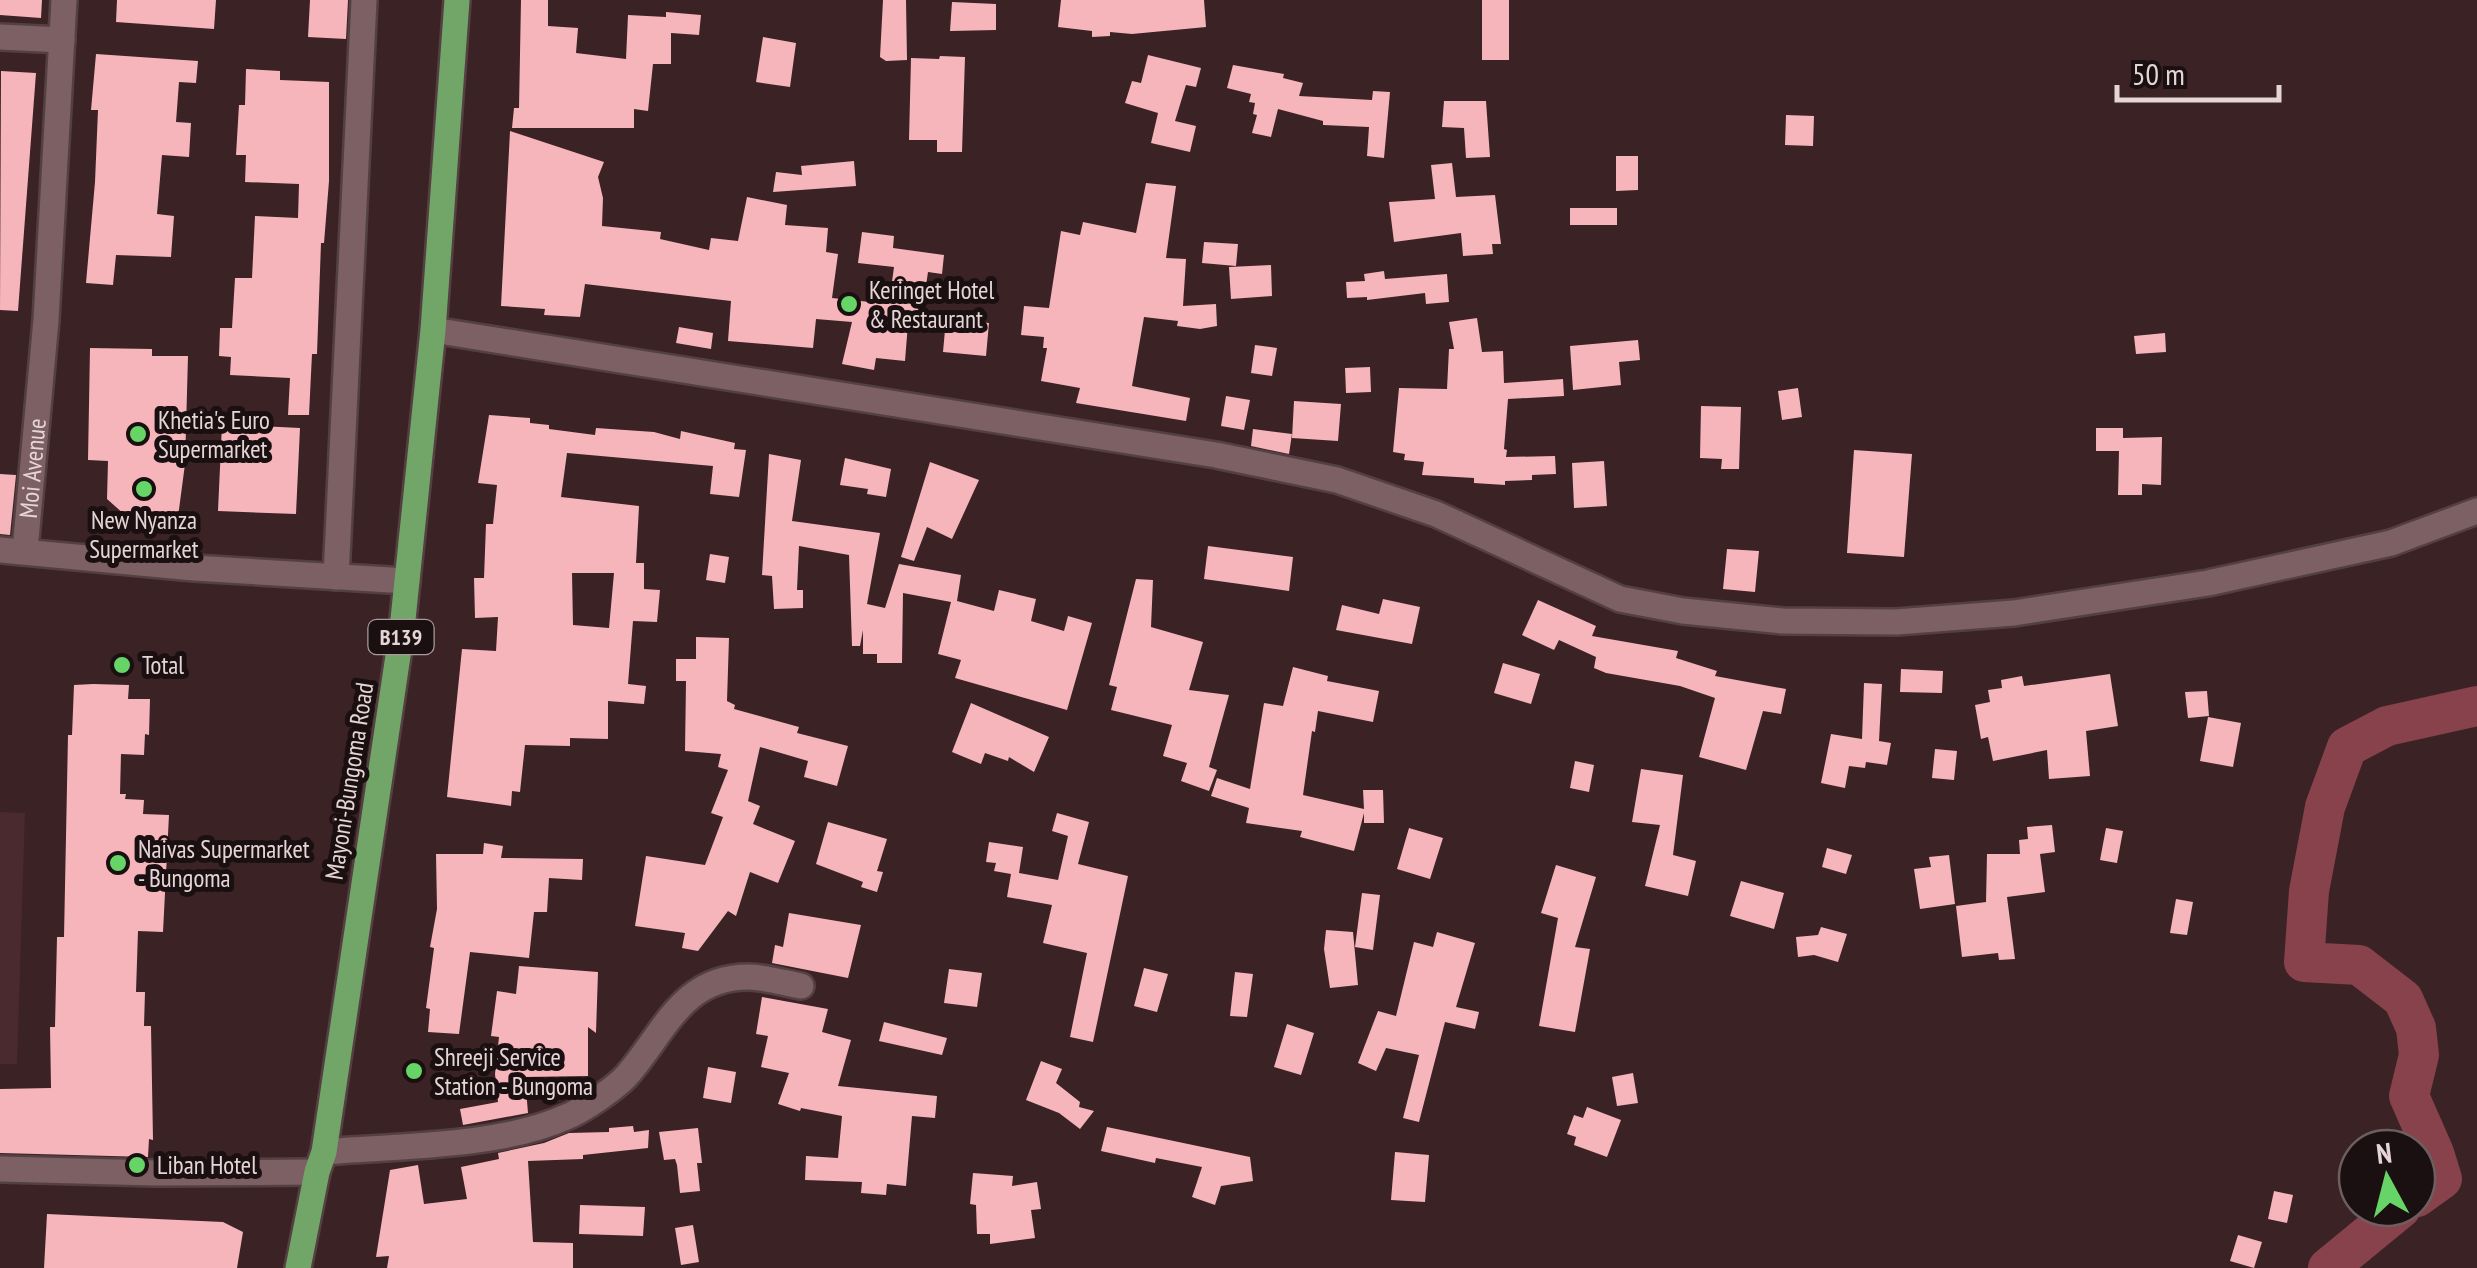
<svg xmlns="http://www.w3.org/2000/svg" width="2477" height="1268" font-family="'PT Sans Narrow',sans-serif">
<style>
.built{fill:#4a2a2e}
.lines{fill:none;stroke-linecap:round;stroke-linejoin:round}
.river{stroke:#87424c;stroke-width:40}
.building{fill:#f6b5bb;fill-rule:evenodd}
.minor-casing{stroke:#544042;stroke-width:30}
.major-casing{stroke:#544042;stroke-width:30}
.minor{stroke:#7d6063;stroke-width:25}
.major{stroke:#72a668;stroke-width:25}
.poi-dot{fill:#66d466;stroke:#1b1011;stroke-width:4}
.labels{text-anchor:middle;stroke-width:10;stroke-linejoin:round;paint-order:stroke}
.shield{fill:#1b1011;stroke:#a99a9b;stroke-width:2.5}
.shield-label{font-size:22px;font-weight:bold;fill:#e6d5d6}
.poi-label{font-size:25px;fill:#e6d5d6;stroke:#1b1011;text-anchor:start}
.street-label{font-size:25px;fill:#e6d5d6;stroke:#1b1011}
</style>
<rect width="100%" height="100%" fill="#3b2225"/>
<path class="built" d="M 0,812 L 25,813 L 17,1064 L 0,1064 Z"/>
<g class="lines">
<path class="river" d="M 2417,1197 L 2442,1179 L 2434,1153 L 2409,1096 L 2419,1055 L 2416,1028 L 2403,999 L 2359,965 L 2304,962 L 2309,891 L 2325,807 L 2347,747 L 2387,726 L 2477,706
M 2328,1268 L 2401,1208"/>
</g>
<path class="building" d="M 0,0 L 42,0 L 41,18 L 0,15 Z
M 117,0 L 216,0 L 214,29 L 116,22 Z
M 310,0 L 348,0 L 346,39 L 308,37 Z
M 521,0 L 548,0 L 548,26 L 578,28 L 576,53 L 626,59 L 628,15 L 666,17 L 666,12 L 701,15 L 699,35 L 671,33 L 671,64 L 653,64 L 648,111 L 634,109 L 634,128 L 512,128 L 514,108 L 519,108 Z
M 883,0 L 906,0 L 907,60 L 886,61 L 880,57 Z
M 1061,0 L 1204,0 L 1206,27 L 1132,34 L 1110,32 L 1110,36 L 1092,37 L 1092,31 L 1058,27 Z
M 1482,0 L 1509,0 L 1509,60 L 1482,60 Z
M 952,2 L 996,4 L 996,30 L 950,31 Z
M 763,37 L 796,43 L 790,87 L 756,82 Z
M 96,54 L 198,61 L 196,83 L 179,82 L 176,122 L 191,123 L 189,157 L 162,155 L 157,214 L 174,216 L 171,257 L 116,255 L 113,285 L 86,283 L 95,182 L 98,110 L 91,110 Z
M 1148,55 L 1201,68 L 1196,87 L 1186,85 L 1175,121 L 1196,126 L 1190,152 L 1151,143 L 1158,113 L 1125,103 L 1132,81 L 1141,83 Z
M 940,56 L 965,57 L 962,152 L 937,152 L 937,140 L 909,140 L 911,58 L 939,59 Z
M 1233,65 L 1284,74 L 1283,78 L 1303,83 L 1299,96 L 1372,100 L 1373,91 L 1390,92 L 1384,158 L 1367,156 L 1369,127 L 1323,125 L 1323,121 L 1278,109 L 1271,137 L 1252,133 L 1257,115 L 1253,114 L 1255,103 L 1249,102 L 1251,94 L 1227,88 Z
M 246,69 L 280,71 L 280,80 L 329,82 L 329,181 L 324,243 L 321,243 L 317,354 L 312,354 L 309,415 L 288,415 L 290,378 L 230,375 L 231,357 L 219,356 L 220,328 L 232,328 L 235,278 L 252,278 L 255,216 L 298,218 L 299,184 L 245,182 L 246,155 L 236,155 L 239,105 L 245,105 Z
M 1,71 L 36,73 L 18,311 L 0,310 Z
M 1444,101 L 1486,101 L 1490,157 L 1466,158 L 1464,128 L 1442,127 Z
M 1786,115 L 1814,116 L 1813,146 L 1785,145 Z
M 510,131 L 604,162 L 598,177 L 603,198 L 602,226 L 661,232 L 660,239 L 709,250 L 711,238 L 738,241 L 747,197 L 787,205 L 785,225 L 828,228 L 826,252 L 838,254 L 832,298 L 889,304 L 894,267 L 858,263 L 862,232 L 894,236 L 893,248 L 944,255 L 942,274 L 928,272 L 922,313 L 909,311 L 905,361 L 876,358 L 874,370 L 842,364 L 852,322 L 816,319 L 813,348 L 728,341 L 731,301 L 585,284 L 580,317 L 544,315 L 545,309 L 501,306 Z
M 1616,156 L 1638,156 L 1638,190 L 1616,191 Z
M 854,161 L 856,186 L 773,192 L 776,172 L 802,175 L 801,166 Z
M 1452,163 L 1456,197 L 1495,195 L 1501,244 L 1492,244 L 1493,254 L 1463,256 L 1461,233 L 1394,242 L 1389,202 L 1435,199 L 1431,165 Z
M 1146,183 L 1176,186 L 1166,258 L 1186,259 L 1183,306 L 1216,304 L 1217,326 L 1200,329 L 1177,326 L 1178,321 L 1144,317 L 1132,386 L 1190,398 L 1186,421 L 1076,403 L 1080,388 L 1041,381 L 1047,348 L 1043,348 L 1044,337 L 1021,335 L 1024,306 L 1049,308 L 1061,231 L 1080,235 L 1083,222 L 1136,233 Z
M 1570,208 L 1617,208 L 1617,225 L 1570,225 Z
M 1204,242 L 1238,244 L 1236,266 L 1202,263 Z
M 1271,265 L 1272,296 L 1231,299 L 1229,267 Z
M 1384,271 L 1385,279 L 1447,274 L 1449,302 L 1426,304 L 1425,293 L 1367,300 L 1367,297 L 1347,298 L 1346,282 L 1365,281 L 1364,274 Z
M 1477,318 L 1482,352 L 1503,351 L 1504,383 L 1563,379 L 1564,396 L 1508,399 L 1504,449 L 1507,450 L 1506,457 L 1555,456 L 1556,474 L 1532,475 L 1532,480 L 1505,481 L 1505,485 L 1474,483 L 1474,478 L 1422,475 L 1424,462 L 1404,460 L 1405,454 L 1393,452 L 1399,388 L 1447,389 L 1449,349 L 1454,349 L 1449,322 Z
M 946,319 L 989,323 L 986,356 L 943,352 Z
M 679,327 L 713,333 L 711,349 L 676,343 Z
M 2165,333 L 2166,352 L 2136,354 L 2134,336 Z
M 1638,340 L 1640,360 L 1619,362 L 1621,385 L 1573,390 L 1570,346 Z
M 1255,345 L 1277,348 L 1272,376 L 1251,373 Z
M 90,348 L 152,349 L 152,356 L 188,356 L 185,464 L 178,517 L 125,515 L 107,499 L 108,461 L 88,460 Z
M 1370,367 L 1371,392 L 1346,393 L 1345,368 Z
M 1798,388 L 1802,417 L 1782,420 L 1778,391 Z
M 1226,396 L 1250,400 L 1244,430 L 1221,426 Z
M 1294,401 L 1341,404 L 1338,441 L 1292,438 Z
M 1701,406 L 1741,407 L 1739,469 L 1721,469 L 1722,459 L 1700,458 Z
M 489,415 L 530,418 L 530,423 L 549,425 L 549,429 L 595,435 L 596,428 L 654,432 L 680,439 L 681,431 L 735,443 L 734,449 L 746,450 L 739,497 L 710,494 L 713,466 L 567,453 L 561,497 L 639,506 L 636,563 L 644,563 L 644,589 L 660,590 L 657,622 L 633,621 L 628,684 L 646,686 L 644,704 L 608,701 L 608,739 L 570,738 L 570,746 L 525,745 L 520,792 L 512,791 L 511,806 L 447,797 L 462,649 L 496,651 L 498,617 L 475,618 L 474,578 L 484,578 L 486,524 L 493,524 L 497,485 L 478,483 ZM 572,573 L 614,573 L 609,628 L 573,625 Z
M 222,424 L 300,428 L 296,514 L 218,511 Z
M 2096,428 L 2123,428 L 2123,438 L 2162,437 L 2161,485 L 2142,484 L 2142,495 L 2118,495 L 2119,451 L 2096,451 Z
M 1253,429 L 1292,434 L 1289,454 L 1251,446 Z
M 1854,450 L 1912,454 L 1904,557 L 1847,553 Z
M 769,454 L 801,460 L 792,521 L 880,533 L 867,604 L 885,608 L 899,564 L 961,575 L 957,601 L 994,611 L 999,590 L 1036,599 L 1031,621 L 1064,631 L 1068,616 L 1092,623 L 1067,710 L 955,678 L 961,660 L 938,654 L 951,602 L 903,593 L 902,663 L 877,663 L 877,654 L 863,654 L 863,630 L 860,646 L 852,646 L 849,555 L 799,546 L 797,590 L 803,590 L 803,608 L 774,609 L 772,576 L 762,575 Z
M 845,458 L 891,469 L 886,497 L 867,494 L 868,489 L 840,485 Z
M 1604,461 L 1607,506 L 1574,508 L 1572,463 Z
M 930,462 L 979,480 L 952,539 L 927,527 L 914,561 L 901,557 Z
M 0,474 L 16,475 L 10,535 L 0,534 Z
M 1208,546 L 1293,557 L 1289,591 L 1204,579 Z
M 1727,549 L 1759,551 L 1755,592 L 1723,589 Z
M 710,554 L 729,557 L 725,583 L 706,580 Z
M 1136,579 L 1153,580 L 1151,627 L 1203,642 L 1189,690 L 1229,695 L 1209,767 L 1217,770 L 1209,791 L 1181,781 L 1187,763 L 1163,756 L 1172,725 L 1111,710 L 1117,687 L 1109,685 Z
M 1383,599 L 1420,607 L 1412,644 L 1336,630 L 1342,605 L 1379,614 Z
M 1538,600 L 1596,626 L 1592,636 L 1678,651 L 1676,658 L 1717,671 L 1715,676 L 1786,689 L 1781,714 L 1763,711 L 1746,770 L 1699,757 L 1715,698 L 1680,686 L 1606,673 L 1594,668 L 1596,657 L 1559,640 L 1554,650 L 1522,635 Z
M 696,637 L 729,638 L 727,701 L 735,705 L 734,709 L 799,727 L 797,733 L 848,746 L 837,786 L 804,777 L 808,761 L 760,747 L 748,801 L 760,806 L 753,824 L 795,841 L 778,883 L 750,872 L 736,916 L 728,911 L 698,951 L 682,948 L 685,933 L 635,926 L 646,856 L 705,865 L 723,817 L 711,813 L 728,770 L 718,767 L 721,754 L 685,751 L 686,681 L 676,681 L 676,659 L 696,659 Z
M 1503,663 L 1540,674 L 1531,704 L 1494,693 Z
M 1293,667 L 1328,676 L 1327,681 L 1379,691 L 1373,722 L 1318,711 L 1315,732 L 1312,731 L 1303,795 L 1364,809 L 1363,790 L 1383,790 L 1384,823 L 1364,823 L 1364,813 L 1354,851 L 1300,837 L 1302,831 L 1246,823 L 1249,808 L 1211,796 L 1217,778 L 1250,789 L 1264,703 L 1283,706 Z
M 1901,669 L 1943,671 L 1942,693 L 1900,692 Z
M 2110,674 L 2118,726 L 2086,731 L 2090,776 L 2049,779 L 2047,750 L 1993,761 L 1988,737 L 1981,739 L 1975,705 L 1990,702 L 1988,690 L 2002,688 L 2001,680 L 2022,676 L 2024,686 Z
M 1864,683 L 1882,684 L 1879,741 L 1891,743 L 1887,765 L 1866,762 L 1865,768 L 1849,766 L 1845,788 L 1821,783 L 1831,734 L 1862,739 Z
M 93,684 L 129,685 L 128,699 L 150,699 L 149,735 L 145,734 L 144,755 L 121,754 L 120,794 L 126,794 L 125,799 L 144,800 L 143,814 L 169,815 L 163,932 L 138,931 L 136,992 L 145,992 L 144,1026 L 151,1026 L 153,1140 L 149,1139 L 148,1157 L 0,1153 L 0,1089 L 51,1088 L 50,1027 L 55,1027 L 57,937 L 64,937 L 68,735 L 72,735 L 74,685 Z
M 2207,691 L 2209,716 L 2188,718 L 2185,692 Z
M 971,703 L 1049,737 L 1034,772 L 1009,757 L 1008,761 L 985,753 L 981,764 L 952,752 Z
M 2208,717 L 2241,723 L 2233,767 L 2200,761 Z
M 1935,749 L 1957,751 L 1954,780 L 1932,778 Z
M 1575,761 L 1594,765 L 1589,792 L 1570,788 Z
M 1641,769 L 1683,775 L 1673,855 L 1696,861 L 1688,896 L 1645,886 L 1660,825 L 1632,822 Z
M 1057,813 L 1089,822 L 1078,864 L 1128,876 L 1093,1042 L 1070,1037 L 1087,953 L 1043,943 L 1052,905 L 1007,897 L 1011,874 L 994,871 L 996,863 L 986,862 L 989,842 L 1023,847 L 1019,873 L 1058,880 L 1068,836 L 1052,831 Z
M 828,822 L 887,839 L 877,871 L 883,872 L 877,892 L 861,887 L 863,882 L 816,864 Z
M 2052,825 L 2055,852 L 2040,854 L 2045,892 L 2007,897 L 2015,959 L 1999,960 L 1998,953 L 1962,957 L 1956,906 L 1986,902 L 1987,854 L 2020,854 L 2019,840 L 2028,839 L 2027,827 Z
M 1409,828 L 1443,838 L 1430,879 L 1397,869 Z
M 2106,828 L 2123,831 L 2117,863 L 2100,860 Z
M 484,843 L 503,846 L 501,858 L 583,859 L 582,880 L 549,878 L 547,912 L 534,912 L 529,958 L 470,952 L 459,1034 L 428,1032 L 430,1009 L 426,1008 L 434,948 L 430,947 L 437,909 L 436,854 L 483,854 Z
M 1827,848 L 1852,855 L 1846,874 L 1822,867 Z
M 1949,855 L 1955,904 L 1920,909 L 1914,869 L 1931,867 L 1929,857 Z
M 1556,865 L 1596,877 L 1575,947 L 1590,949 L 1575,1032 L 1539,1026 L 1558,918 L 1541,913 Z
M 1741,881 L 1784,893 L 1774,929 L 1730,916 Z
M 1362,893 L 1380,895 L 1373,950 L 1355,947 Z
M 2176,899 L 2193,902 L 2187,935 L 2170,933 Z
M 789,913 L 861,925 L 848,978 L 772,963 L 775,945 L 783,947 Z
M 1821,927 L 1847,934 L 1838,962 L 1814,955 L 1798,957 L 1796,937 L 1818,935 Z
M 1326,930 L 1353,932 L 1358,985 L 1330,988 L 1324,949 Z
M 1437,932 L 1475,943 L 1456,1007 L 1479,1012 L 1475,1029 L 1445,1022 L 1419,1122 L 1403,1118 L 1419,1055 L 1386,1048 L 1376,1071 L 1358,1063 L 1378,1011 L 1396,1016 L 1414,942 L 1433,947 Z
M 519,966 L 598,972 L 596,1033 L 588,1027 L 588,1076 L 525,1077 L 528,1113 L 463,1125 L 460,1109 L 498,1102 L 495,1074 L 499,1037 L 491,1036 L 497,991 L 516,994 Z
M 1144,968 L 1168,974 L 1157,1012 L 1134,1006 Z
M 949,969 L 982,973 L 977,1007 L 944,1003 Z
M 1235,972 L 1253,974 L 1247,1017 L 1230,1016 Z
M 762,997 L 828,1009 L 822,1032 L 851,1040 L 838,1086 L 937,1096 L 935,1118 L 912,1116 L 906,1186 L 887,1184 L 886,1195 L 861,1193 L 862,1182 L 805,1180 L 806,1156 L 838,1158 L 842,1116 L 801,1108 L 800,1111 L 778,1104 L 789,1073 L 761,1067 L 768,1036 L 756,1034 Z
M 884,1022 L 947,1038 L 942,1055 L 879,1041 Z
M 1287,1024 L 1314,1033 L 1301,1075 L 1274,1067 Z
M 1041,1061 L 1062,1069 L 1056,1083 L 1080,1102 L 1079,1107 L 1094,1111 L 1080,1129 L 1059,1113 L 1026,1100 Z
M 708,1067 L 736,1072 L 731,1103 L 703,1098 Z
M 1633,1073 L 1638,1103 L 1617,1106 L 1612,1077 Z
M 1587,1107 L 1621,1120 L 1607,1157 L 1574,1145 L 1576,1137 L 1567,1134 L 1574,1115 L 1583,1118 Z
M 633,1126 L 634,1132 L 649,1130 L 648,1148 L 583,1155 L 583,1159 L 528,1161 L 533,1242 L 573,1243 L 573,1268 L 387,1268 L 389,1256 L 376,1257 L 390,1170 L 418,1165 L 424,1204 L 467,1199 L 461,1167 L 499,1159 L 498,1153 L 544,1143 L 569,1133 L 609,1132 L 609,1128 Z
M 1107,1127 L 1250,1157 L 1253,1181 L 1221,1186 L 1215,1205 L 1192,1197 L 1202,1167 L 1156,1158 L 1155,1163 L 1101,1151 Z
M 698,1128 L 702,1163 L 697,1163 L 700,1191 L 680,1193 L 677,1165 L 675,1159 L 664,1160 L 659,1132 Z
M 1395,1152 L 1429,1155 L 1425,1202 L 1391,1200 Z
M 973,1173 L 1013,1176 L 1012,1186 L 1037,1182 L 1041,1209 L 1031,1210 L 1035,1238 L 990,1244 L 990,1234 L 977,1234 L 976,1205 L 970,1204 Z
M 2274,1191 L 2293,1195 L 2287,1223 L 2268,1219 Z
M 580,1205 L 645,1207 L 643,1236 L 579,1234 Z
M 47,1214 L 223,1222 L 243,1232 L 237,1268 L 44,1268 Z
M 693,1225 L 699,1262 L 681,1265 L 675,1228 Z
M 2238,1235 L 2262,1242 L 2254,1268 L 2230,1261 Z"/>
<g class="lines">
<defs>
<g id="minor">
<path d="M 0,37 L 62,40"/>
<path d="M 433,330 L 1216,455 L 1337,480 L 1436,514 L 1620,599 L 1683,611 L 1782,621 L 1896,622 L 2014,613 L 2208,583 L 2391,543 L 2477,511"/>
<path d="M 0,550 L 194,568 L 407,581"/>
<path id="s1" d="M 25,550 L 46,320 L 64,0"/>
<path d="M 336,577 L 364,0"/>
<path d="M 324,1152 C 397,1146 500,1147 566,1117 C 582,1111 619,1086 629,1073 C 665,1031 683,977 748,977 C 765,977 784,983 801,986"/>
<path d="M 0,1169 L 155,1173 L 317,1172"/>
</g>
<path id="major" d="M 298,1268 L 317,1172 L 324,1152 L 402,629 L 433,330 L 457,0"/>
</defs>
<use href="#minor" class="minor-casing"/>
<use href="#major" class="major-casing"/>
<use href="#minor" class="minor"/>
<use href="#major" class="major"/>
</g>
<g class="poi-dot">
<circle cx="849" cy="304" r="10"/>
<circle cx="138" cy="434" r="10"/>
<circle cx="144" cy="489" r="10"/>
<circle cx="122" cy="665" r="10"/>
<circle cx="118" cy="863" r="10"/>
<circle cx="414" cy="1071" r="10"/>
<circle cx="137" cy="1165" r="10"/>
</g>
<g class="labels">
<rect class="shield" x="368.5" y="620" width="65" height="34" rx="8"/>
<g class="shield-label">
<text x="401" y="645">B139</text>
</g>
<g class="poi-label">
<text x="869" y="299">Keringet Hotel<tspan x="869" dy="29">&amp; Restaurant</tspan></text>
<text x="158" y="429">Khetia's Euro<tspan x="158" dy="29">Supermarket</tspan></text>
<text x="144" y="529" text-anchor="middle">New Nyanza<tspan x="144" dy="29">Supermarket</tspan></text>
<text x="142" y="674">Total</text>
<text x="138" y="858">Naivas Supermarket<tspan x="138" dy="29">- Bungoma</tspan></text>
<text x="434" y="1066">Shreeji Service<tspan x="434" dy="29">Station - Bungoma</tspan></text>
<text x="157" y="1174">Liban Hotel</text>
</g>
<g class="street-label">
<text dy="9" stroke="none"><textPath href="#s1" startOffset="82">Moi Avenue</textPath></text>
<text transform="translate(349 781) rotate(-81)" y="9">Mayoni-Bungoma Road</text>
</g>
</g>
<g transform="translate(2387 1178) rotate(353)"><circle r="48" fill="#1b1011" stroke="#6c5f60" stroke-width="2.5"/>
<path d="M0-8L18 38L0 25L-18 38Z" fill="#66d466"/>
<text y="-15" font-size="28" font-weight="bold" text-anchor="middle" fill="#e6d5d6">N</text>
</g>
<path d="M2117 85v15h162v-15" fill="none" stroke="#e6d5d6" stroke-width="5"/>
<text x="2132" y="85" font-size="30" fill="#e6d5d6" stroke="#1b1011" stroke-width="8" paint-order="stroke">50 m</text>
</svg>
